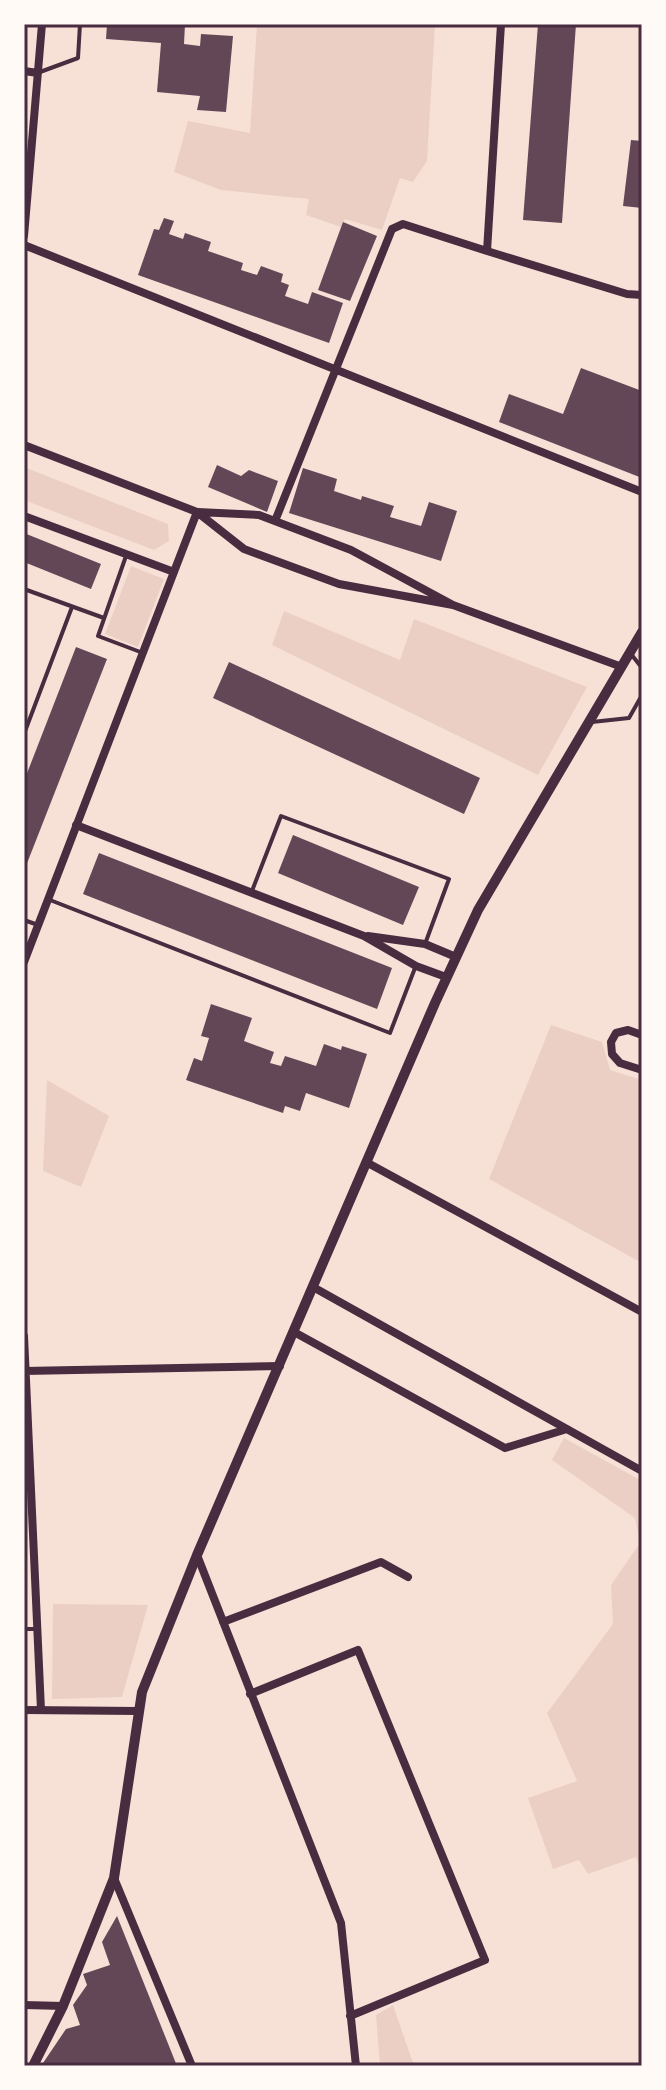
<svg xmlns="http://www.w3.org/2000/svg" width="666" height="2090" font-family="Signika,sans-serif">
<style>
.green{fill:#ebcfc5}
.building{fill:#644757}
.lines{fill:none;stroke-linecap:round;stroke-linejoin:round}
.service{stroke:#4a2c40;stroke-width:4}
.minor{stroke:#4a2c40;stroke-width:8}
.tertiary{stroke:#4a2c40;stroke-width:10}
.neatline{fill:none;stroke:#4a2c40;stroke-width:3}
</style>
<rect width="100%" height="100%" fill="#f7e1d7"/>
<path class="green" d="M 257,24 L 435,24 L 427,161 L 413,182 L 400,178 L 382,230 L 345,219 L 341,227 L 306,215 L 309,199 L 221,190 L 174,172 L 188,121 L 250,133 Z
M 24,467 L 168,524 L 169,541 L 154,550 L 24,500 Z
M 131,566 L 164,579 L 138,647 L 105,634 Z
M 284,611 L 400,660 L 414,619 L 587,687 L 538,775 L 272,645 Z
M 551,1025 L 602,1042 L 610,1070 L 642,1080 L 642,1263 L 489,1179 Z
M 47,1080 L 109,1116 L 81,1187 L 43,1171 Z
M 564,1438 L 642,1481 L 642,1872 L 636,1857 L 588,1874 L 579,1860 L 553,1869 L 528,1798 L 577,1781 L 547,1713 L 613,1624 L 611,1585 L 640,1543 L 635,1518 L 552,1460 Z
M 53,1604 L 148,1605 L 122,1697 L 52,1699 Z
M 393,2005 L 414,2066 L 380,2066 L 376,2015 Z"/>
<path class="building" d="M 107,24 L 185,24 L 184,44 L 200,46 L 201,34 L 233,36 L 226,112 L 197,110 L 200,96 L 157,92 L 161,43 L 106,39 Z
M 538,24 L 576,24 L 562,223 L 523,220 Z
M 631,140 L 642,141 L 642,208 L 623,206 Z
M 164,218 L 174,221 L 169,234 L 183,239 L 185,233 L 211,242 L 208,251 L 243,263 L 241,270 L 257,275 L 261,266 L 283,274 L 281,282 L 289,285 L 285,296 L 308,304 L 312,292 L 343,303 L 329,343 L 138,275 L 154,229 L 159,230 Z
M 343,222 L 377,236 L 350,301 L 318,290 Z
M 581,368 L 642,391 L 642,478 L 499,422 L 509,394 L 563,414 Z
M 217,465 L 241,476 L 249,470 L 278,481 L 267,512 L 208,487 Z
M 303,468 L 337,479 L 334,491 L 361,500 L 362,496 L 394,506 L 390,517 L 421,526 L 429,502 L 457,511 L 441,561 L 289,513 Z
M 24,533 L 101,564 L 91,589 L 24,562 Z
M 76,647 L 107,659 L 24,871 L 24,781 Z
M 229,662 L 480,778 L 464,814 L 213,698 Z
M 293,835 L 419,887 L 403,925 L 278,873 Z
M 99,853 L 392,968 L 377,1009 L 83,894 Z
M 211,1004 L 252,1018 L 244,1041 L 274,1052 L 270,1063 L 281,1066 L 285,1056 L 316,1066 L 324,1044 L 341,1050 L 342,1046 L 367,1054 L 349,1108 L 306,1093 L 300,1111 L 285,1106 L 283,1113 L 186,1080 L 194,1058 L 202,1061 L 209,1038 L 201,1036 Z
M 117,1916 L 177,2066 L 41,2066 L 66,2029 L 80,2025 L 73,2005 L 87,1985 L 83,1974 L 110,1965 L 102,1942 Z"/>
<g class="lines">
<path class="service" d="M 40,72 L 78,58 L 80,24
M 126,556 L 98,636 L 143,653
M 24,589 L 104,618
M 631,654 L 642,668
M 592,722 L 629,718 L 642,695
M 24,734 L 72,607
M 252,891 L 281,816 L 449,879 L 425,944
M 50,900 L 390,1033 L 415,968
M 24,920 L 38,925
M 24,1629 L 37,1629"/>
<path class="minor" d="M 501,24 L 487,251 L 627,294 L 642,295
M 24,71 L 38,73
M 24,236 L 42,24
M 24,245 L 642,492
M 24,445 L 197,512 L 244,549 L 339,584 L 453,605
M 198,512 L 259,515 L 351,550 L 453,605 L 622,667
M 24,516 L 174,572
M 275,521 L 392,229 L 403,224 L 487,251
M 76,825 L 364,936 L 416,966 L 446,977
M 368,936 L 425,944 L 456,957
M 24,962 L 197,512
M 642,1035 L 628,1030 L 616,1033 L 611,1042 L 612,1054 L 620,1063 L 642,1070
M 366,1162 L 642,1312
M 313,1287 L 642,1471
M 294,1332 L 505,1448 L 567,1429
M 24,1336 L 41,1710
M 24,1371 L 280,1366
M 197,1555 L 341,1923 L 356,2066
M 223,1622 L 381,1562 L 408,1577
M 250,1694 L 358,1650 L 485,1960 L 350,2016
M 24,1710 L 138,1711
M 114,1878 L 192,2066
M 24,2005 L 63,2006"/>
<path class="tertiary" d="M 33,2066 L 63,2006 L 114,1878 L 142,1692 L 197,1555 L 435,1003 L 478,910 L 642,632"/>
</g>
<rect width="666" height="2090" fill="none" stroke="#fffaf5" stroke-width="52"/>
<rect x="26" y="26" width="614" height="2038" class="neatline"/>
</svg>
